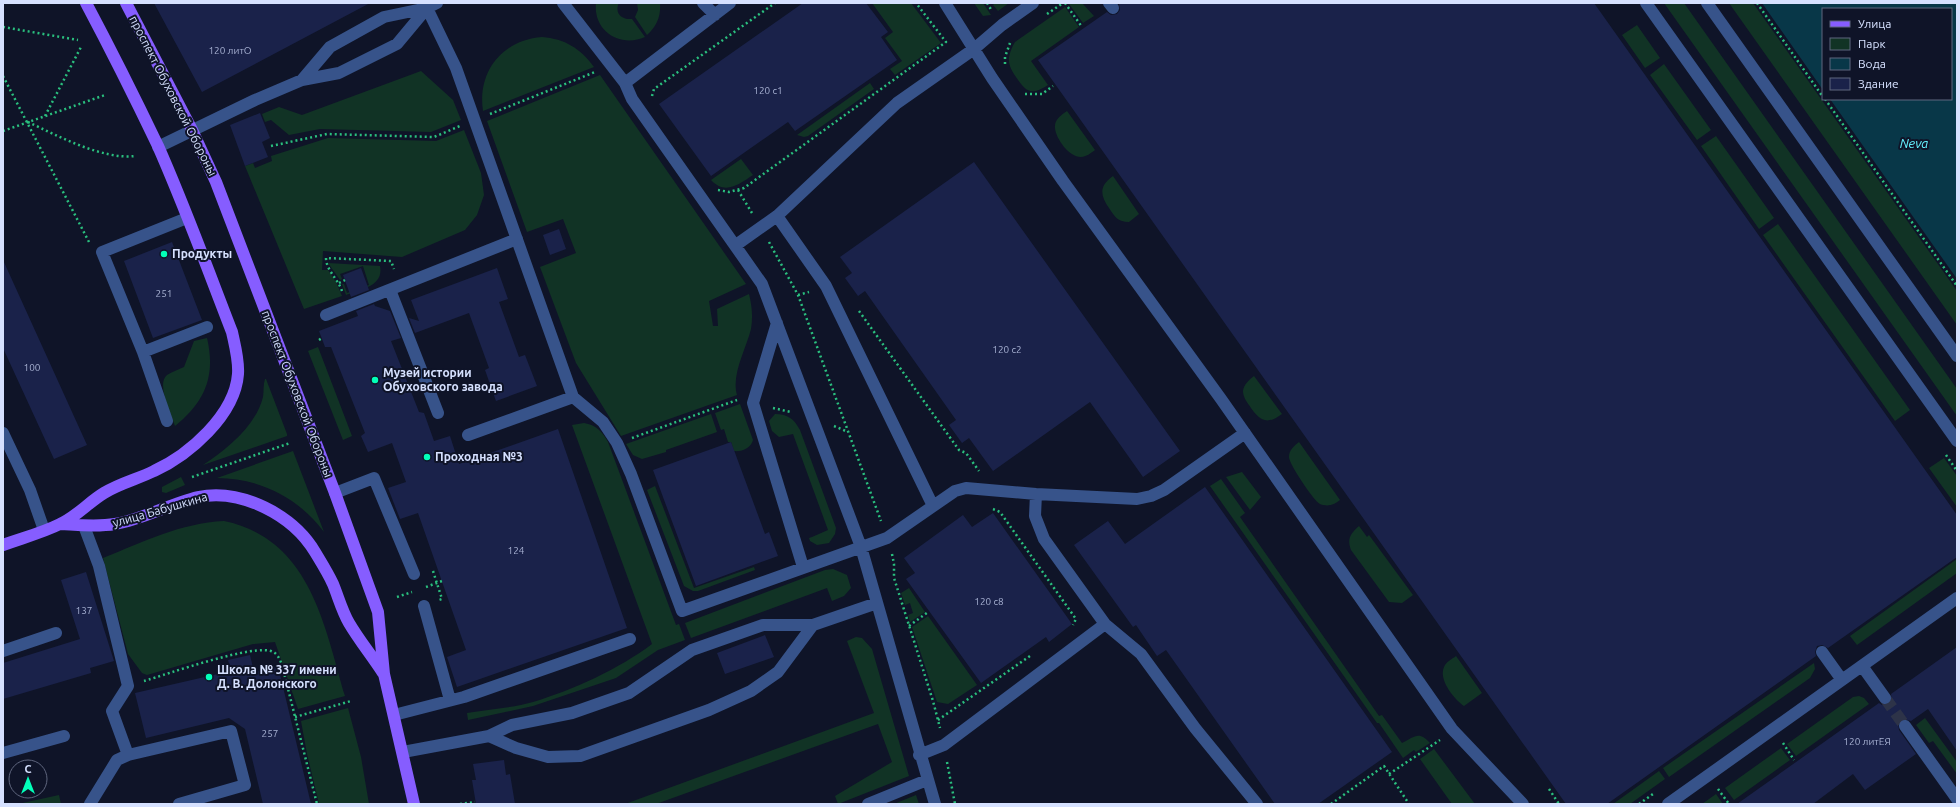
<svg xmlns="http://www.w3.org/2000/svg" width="1960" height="807" font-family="Ubuntu,sans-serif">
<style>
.green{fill:#113325}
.water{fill:#083748}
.building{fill:#1a224a}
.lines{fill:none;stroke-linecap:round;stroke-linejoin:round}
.minor-tunnel{stroke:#2d3348;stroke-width:12;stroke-dasharray:12 6;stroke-linecap:butt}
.path{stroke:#2abf7e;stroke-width:2.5;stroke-dasharray:2 3;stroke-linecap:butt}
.minor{stroke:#37538a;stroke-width:12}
.major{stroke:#865dff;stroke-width:12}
.poi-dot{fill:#02ffb9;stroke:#0f1428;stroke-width:1.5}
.labels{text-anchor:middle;stroke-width:4;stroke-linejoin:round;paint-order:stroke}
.number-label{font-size:10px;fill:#a7b1d2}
.street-label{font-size:12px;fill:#d6e1ff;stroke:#0f1428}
.poi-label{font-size:12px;font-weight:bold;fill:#d6e1ff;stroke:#0f1428;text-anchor:start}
.water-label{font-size:13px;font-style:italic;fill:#64f1ff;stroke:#0f1428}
</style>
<rect width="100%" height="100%" fill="#0f1428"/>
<path class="green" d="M 596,3 L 619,3 C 614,13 622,20 632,19 L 645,37 C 620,48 593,31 596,3 Z
M 637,3 L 660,3 C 661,16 657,26 647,35 L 635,17 L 638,10 Z
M 872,3 L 911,3 L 941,43 L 895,75 L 890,69 L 902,61 L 885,38 L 893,32 Z
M 974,3 L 983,3 L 991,15 L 983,16 Z
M 995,3 L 1009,3 L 998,11 L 993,5 Z
M 1082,3 L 1094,16 L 1083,23 L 1069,4 Z
M 1664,3 L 1684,3 L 1957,389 L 1957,416 Z
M 1729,3 L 1753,3 L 1957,291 L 1957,325 Z
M 1065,7 L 1079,27 L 1031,61 L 1048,85 C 1031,96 1026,92 1016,77 C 1012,71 1008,65 1009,57 C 1010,52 1012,47 1015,42 Z
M 1637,25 L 1660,58 L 1645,68 L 1622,35 Z
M 542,37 C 565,39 580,48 594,67 L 483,111 C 477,71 503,40 542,37 Z
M 1664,64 L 1711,130 L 1697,140 L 1650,75 Z
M 421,71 L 453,100 L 461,120 L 431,132 L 320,129 L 289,135 L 271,120 L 265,122 L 262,114 L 279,107 L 302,115 Z
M 600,75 L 746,284 L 709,301 L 713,326 L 718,326 L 717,309 L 749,294 C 752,306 753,317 751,329 C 746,349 731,375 737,395 L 621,436 L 576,363 L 540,267 L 576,253 L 563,219 L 527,232 L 487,121 Z
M 870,83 L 874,89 L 808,136 L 804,137 L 797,135 Z
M 1067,111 L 1095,150 C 1091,153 1086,157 1081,157 C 1069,157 1056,139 1055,128 C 1054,120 1061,115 1067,111 Z
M 464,130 L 481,173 L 484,195 L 477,215 L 465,230 L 402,257 L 323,251 L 322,270 L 328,270 L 336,282 L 342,296 L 304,309 L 245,166 L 253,163 L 255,168 L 272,161 L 271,156 L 328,138 L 436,141 Z
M 1716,136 L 1774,218 L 1759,229 L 1701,146 Z
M 741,159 L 753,175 C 738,185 725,195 711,180 Z
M 1113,176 L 1139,214 L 1129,222 C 1118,222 1115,217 1109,208 C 1100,195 1099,186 1113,176 Z
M 1778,224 L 1910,410 L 1895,421 L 1763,235 Z
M 328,263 L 380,266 C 384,286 361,289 346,295 L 342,284 L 344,284 L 347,293 L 369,285 L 363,266 L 340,274 L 342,279 L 340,280 Z
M 207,338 C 216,376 205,402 175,426 C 171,414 156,384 167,375 C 172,372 179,369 184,367 L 194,341 Z
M 318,347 L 352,436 L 343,440 L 308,351 Z
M 1254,376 L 1282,414 C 1266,426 1259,420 1249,405 C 1246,401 1243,396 1243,391 C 1244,384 1249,380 1254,376 Z
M 265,379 L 266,379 L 287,434 L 287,436 L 203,465 C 226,450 256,426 263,397 C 264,391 263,385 265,379 Z
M 740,404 L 753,440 C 751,448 742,452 734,451 L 731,442 L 728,442 L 724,429 L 721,430 L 715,413 Z
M 711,414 L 717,432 L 666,450 L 666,452 L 642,459 L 633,455 L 626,444 Z
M 775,414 C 788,414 794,419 800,430 L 836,528 L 835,534 L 829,543 L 817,545 L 810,541 L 809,538 L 812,537 L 828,530 L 793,434 L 779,437 L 772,431 L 769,421 Z
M 584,423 C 596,425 602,431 608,442 L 676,625 L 679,624 L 685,640 L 658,650 L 616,678 L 533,706 L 468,720 L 467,713 C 488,709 513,708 533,702 C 573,690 619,669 652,644 L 572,425 Z
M 1299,442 L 1340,500 C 1334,505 1328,507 1320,504 C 1314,501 1289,464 1289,457 C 1289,450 1294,446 1299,442 Z
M 293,451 L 324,532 C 299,498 259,478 217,478 Z
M 1944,458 L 1957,476 L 1957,507 L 1929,468 Z
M 1242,472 L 1261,497 L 1250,510 L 1226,477 Z
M 181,477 L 185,485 L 166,493 L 162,492 L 162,487 Z
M 1221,479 L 1245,513 L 1240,517 L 1379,716 L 1382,715 L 1402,743 C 1414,737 1419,730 1430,743 L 1416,752 L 1414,750 L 1403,758 L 1379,723 L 1377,723 L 1210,486 Z
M 655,486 L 694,588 L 754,567 L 755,570 L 698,591 L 693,591 L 684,586 L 647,490 Z
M 224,521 C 310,539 324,624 345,696 L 298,709 L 275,642 L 253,644 L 147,675 L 142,673 L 128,654 L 103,558 C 143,542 181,523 224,521 Z
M 1359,526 L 1367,537 L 1369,535 L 1413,595 L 1402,603 L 1389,602 L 1351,550 C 1347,539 1350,534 1359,526 Z
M 1957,559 L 1957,573 L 1857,645 L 1850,636 Z
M 833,569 L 847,575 L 851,588 L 844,596 L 832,601 L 827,588 L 691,638 L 685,623 L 825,570 Z
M 909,588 L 925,612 L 910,622 L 908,615 L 913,613 L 910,603 L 905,605 L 901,593 Z
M 928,616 L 977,685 L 948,704 L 937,702 L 912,627 Z
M 856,637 L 862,638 L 872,649 L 909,776 L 838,804 L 835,796 L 892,762 L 878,724 L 656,804 L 625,804 L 874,713 L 847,641 Z
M 1456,656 L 1482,693 L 1464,706 C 1455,700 1438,680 1444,667 C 1446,662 1452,659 1456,656 Z
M 1814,663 L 1815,669 L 1810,678 L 1669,777 L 1663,768 Z
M 1859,696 L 1864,698 L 1869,704 L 1796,756 L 1787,744 L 1853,697 Z
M 348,708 L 361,757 L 369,804 L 319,804 L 307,754 L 301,721 Z
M 1925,718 L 1957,762 L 1957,774 L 1933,741 L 1929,743 L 1916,725 Z
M 1781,748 L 1790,760 L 1734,800 L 1725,788 Z
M 1434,749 L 1475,804 L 1452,804 L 1420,759 Z
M 1659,771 L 1665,779 L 1630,804 L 1613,804 Z
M 1716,794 L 1723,804 L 1702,804 Z
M 59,795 L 61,804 L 18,804 Z
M 916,795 L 919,804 L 894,804 Z"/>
<path class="water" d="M 1762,3 L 1957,3 L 1957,279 L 1830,99 L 1951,99 L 1951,9 L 1823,9 L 1823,90 Z"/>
<path class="building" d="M 154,3 L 370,3 L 202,92 Z
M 803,3 L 866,3 L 888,32 L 881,37 L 897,60 L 795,131 L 788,122 L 711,176 L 659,104 Z
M 1119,3 L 1594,3 L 1957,515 L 1957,557 L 1828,648 L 1822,645 L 1817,646 L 1815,652 L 1816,656 L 1607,804 L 1566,804 L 1038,60 L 1107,12 L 1111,15 L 1117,14 L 1120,10 Z
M 260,113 L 270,138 L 262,142 L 268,157 L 245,166 L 230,125 Z
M 974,162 L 1180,451 L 1143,477 L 1090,402 L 993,471 L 969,438 L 962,443 L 949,425 L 956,420 L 865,291 L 858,296 L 845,278 L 852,273 L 840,257 Z
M 559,229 L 566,249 L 550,255 L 543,235 Z
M 172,242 L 202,320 L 153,338 L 124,261 Z
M 3,260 L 87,445 L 54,459 L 3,348 Z
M 361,268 L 369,290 L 351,297 L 343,275 Z
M 497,268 L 508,299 L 499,302 L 519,357 L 525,355 L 537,386 L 496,401 L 485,370 L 489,368 L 469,313 L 415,333 L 409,318 L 419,321 L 411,300 Z
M 374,304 L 375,306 L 390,311 L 401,338 L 391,341 L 419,412 L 424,413 L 434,441 L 450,436 L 459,464 L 558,429 L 627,628 L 457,687 L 447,657 L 466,650 L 418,513 L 400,519 L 388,488 L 406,482 L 392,443 L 368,452 L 361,436 L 365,433 L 331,347 L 325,347 L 319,331 L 358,316 L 356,311 Z
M 731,442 L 765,534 L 769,532 L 778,556 L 696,586 L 653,470 Z
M 1205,487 L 1392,752 L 1318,804 L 1275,804 L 1166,650 L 1157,656 L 1136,625 L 1133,627 L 1074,545 L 1108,521 L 1125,544 Z
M 993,513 L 1072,624 L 1049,642 L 1046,637 L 981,683 L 906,579 L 915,573 L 904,558 L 963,515 L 972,527 Z
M 86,572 L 114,661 L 90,668 L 91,673 L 3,699 L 3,663 L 80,639 L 61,580 Z
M 765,635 L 774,657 L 725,674 L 717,653 Z
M 1957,647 L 1957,751 L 1928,709 L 1911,721 L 1904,719 L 1898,723 L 1899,730 L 1916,754 L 1865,790 L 1853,774 L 1813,804 L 1737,804 L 1879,703 L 1882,705 L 1889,704 L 1892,701 L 1891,694 Z
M 250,655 L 254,672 L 278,666 L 311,804 L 263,804 L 245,729 L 229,718 L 146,738 L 135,693 L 231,671 L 228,660 Z
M 504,760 L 506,775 L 510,774 L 515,804 L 476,804 L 472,780 L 476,780 L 473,764 Z"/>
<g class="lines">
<path class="minor-tunnel" d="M 1885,698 L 1905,726"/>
<path class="path" d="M 987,3 L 992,11
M 1065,3 L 1082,27
M 1757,3 L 1823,97
M 1047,14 L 1063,3
M 3,27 L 78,40
M 1005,64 L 1005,57 L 1010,43
M 3,76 L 89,242
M 1025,94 L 1042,94 L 1053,86
M 652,96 L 654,89 L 775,3
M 1825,99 L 1957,286
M 490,114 L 595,72
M 45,116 L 81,47
M 28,122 C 58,136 103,160 135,156
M 3,131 L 105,95
M 271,146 L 327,134 L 434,137 L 460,126
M 718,190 L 729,192 L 744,188 L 946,42 L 916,3
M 738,190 L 752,213
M 769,242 L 798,295 L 881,521
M 339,283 L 345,280
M 342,291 C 338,279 326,270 326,258 L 391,261 L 394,269
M 798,295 L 809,292
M 859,311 L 959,450 L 966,453 L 979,471
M 319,340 L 322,338
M 773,408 L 791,412
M 834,426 L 848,432
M 632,438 L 737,400
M 1946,455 L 1957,471
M 192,477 L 290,443
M 993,509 L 1000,512 L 1076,619 L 1073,625
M 892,554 L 894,564 L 894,578 L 933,701 L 940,728
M 433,571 L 442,599 L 439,600
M 426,587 L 442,581
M 397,597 L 412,592
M 909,626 L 928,612
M 144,681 C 165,675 257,642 273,652 C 278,654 280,660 282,665 L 317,804
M 295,717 L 351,701
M 938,720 L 1030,656
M 1783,743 L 1794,760
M 947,762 L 955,804
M 1389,774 L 1440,740
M 1549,789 L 1559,804
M 1718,789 L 1729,804
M 460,804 L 475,802
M 1331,804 L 1384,766 L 1409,804
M 1639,804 L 1653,794"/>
<path class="minor" d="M 563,3 L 625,83 L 632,99 L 762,284 L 861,547 L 935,804
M 703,3 L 715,15
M 945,3 L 992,78 L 1063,181 L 1221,399 L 1452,729 L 1523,804
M 1109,3 L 1113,8
M 1646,3 L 1957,441
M 1707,3 L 1957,356
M 427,8 L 456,68 L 573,397 L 603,422 L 617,443 L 631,474 L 682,611 L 887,538 L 955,491 L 966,488 L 1036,494 L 1137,499 L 1151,496 L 1164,490 L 1245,433
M 302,80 L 330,47 L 384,17 L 427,8 L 437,3
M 625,83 L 730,3
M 158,147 L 255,100 L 302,80 L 339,73 L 397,44 L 427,8
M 777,216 L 826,286 L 933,506
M 736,245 L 777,216 L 897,103 L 974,49 L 1002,25 L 1033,3
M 390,290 L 438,413
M 326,315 L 517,239
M 777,323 L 753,403 L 803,567
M 143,352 L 102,252 L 187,218
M 167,421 L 143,352 L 207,327
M 3,433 L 30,490 L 44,530
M 468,435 L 573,397
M 335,493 L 374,478 L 414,574
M 1036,494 L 1035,516 L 1044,539 L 1105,624 L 1141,654 L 1195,728 L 1257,804
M 84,526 L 99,566 L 128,686 L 112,711 L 128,755 L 231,731 L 245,785 L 179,804
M 424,606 L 450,700
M 3,651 L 56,633
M 1822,652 L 1842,680
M 1862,666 L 1885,698
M 394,715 L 464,697 L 630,639
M 1905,726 L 1957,799
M 489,736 L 516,748 L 548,757 L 580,756 L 709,710 L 751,691 L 778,672 L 813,625
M 403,752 L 489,736 L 512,725 L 572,713 L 629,693 L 692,650 L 763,625 L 813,625 L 877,603
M 3,753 L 64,736
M 919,755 L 944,745 L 1105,624
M 90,804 L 117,760 L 128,755
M 868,804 L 927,780
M 1668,804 L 1957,598"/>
<path class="major" d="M 126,3 L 192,130 L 216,182 L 335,493 L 378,612 L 384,674 L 414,804
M 61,524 C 79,525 97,527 115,524 C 142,520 171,503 198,497 C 241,488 293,515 315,552 C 321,562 328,573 333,584 C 338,596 342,611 349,623 C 359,640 372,656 383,673
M 3,545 C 22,538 42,533 60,524 C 76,517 89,502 104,493 C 120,483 138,479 154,471 C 189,455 235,415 238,374 C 239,360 235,346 232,332 C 208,270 185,207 158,146 C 135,98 111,50 86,3"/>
</g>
<g class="poi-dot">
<circle cx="164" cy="254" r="4"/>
<circle cx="375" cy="380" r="4"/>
<circle cx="427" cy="457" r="4"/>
<circle cx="209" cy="677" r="4"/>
</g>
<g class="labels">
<g class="number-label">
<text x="230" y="54">120 литО</text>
<text x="768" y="94">120 с1</text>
<text x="164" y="297">251</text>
<text x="1007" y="353">120 с2</text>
<text x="32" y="371">100</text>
<text x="516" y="554">124</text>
<text x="989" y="605">120 с8</text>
<text x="84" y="614">137</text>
<text x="270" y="737">257</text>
<text x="1867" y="745">120 литЕЯ</text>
</g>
<g class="street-label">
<text transform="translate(173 96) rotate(63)" y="4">проспект Обуховской Обороны</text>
<text transform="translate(297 394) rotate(69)" y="4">проспект Обуховской Обороны</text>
<text transform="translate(160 510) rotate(-16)" y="4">улица Бабушкина</text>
</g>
<g class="poi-label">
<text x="172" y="258">Продукты</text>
<text x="383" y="377">Музей истории<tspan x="383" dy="14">Обуховского завода</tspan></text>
<text x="435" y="461">Проходная №3</text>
<text x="217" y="674">Школа № 337 имени<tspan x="217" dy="14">Д. В. Долонского</tspan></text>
</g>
<g class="water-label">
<text x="1914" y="148">Neva</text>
</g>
</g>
<rect width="1960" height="807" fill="none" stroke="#d6e1ff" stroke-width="8"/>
<rect x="1822" y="8" width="130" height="92" fill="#0f1428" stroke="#5f667e"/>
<rect x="1830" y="21" width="20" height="6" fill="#865dff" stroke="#5f667e"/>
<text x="1858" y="28" font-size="12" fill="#d6e1ff">Улица</text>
<rect x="1830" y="38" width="20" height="12" fill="#113325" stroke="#5f667e"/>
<text x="1858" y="48" font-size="12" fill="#d6e1ff">Парк</text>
<rect x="1830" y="58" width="20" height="12" fill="#083748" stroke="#5f667e"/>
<text x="1858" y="68" font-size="12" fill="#d6e1ff">Вода</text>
<rect x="1830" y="78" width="20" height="12" fill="#1a224a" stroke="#5f667e"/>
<text x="1858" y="88" font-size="12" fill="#d6e1ff">Здание</text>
<g transform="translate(28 779)"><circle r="19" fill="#0f1428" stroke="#5f667e"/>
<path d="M0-3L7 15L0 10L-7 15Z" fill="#02ffb9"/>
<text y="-6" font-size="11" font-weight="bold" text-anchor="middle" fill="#d6e1ff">С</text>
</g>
</svg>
